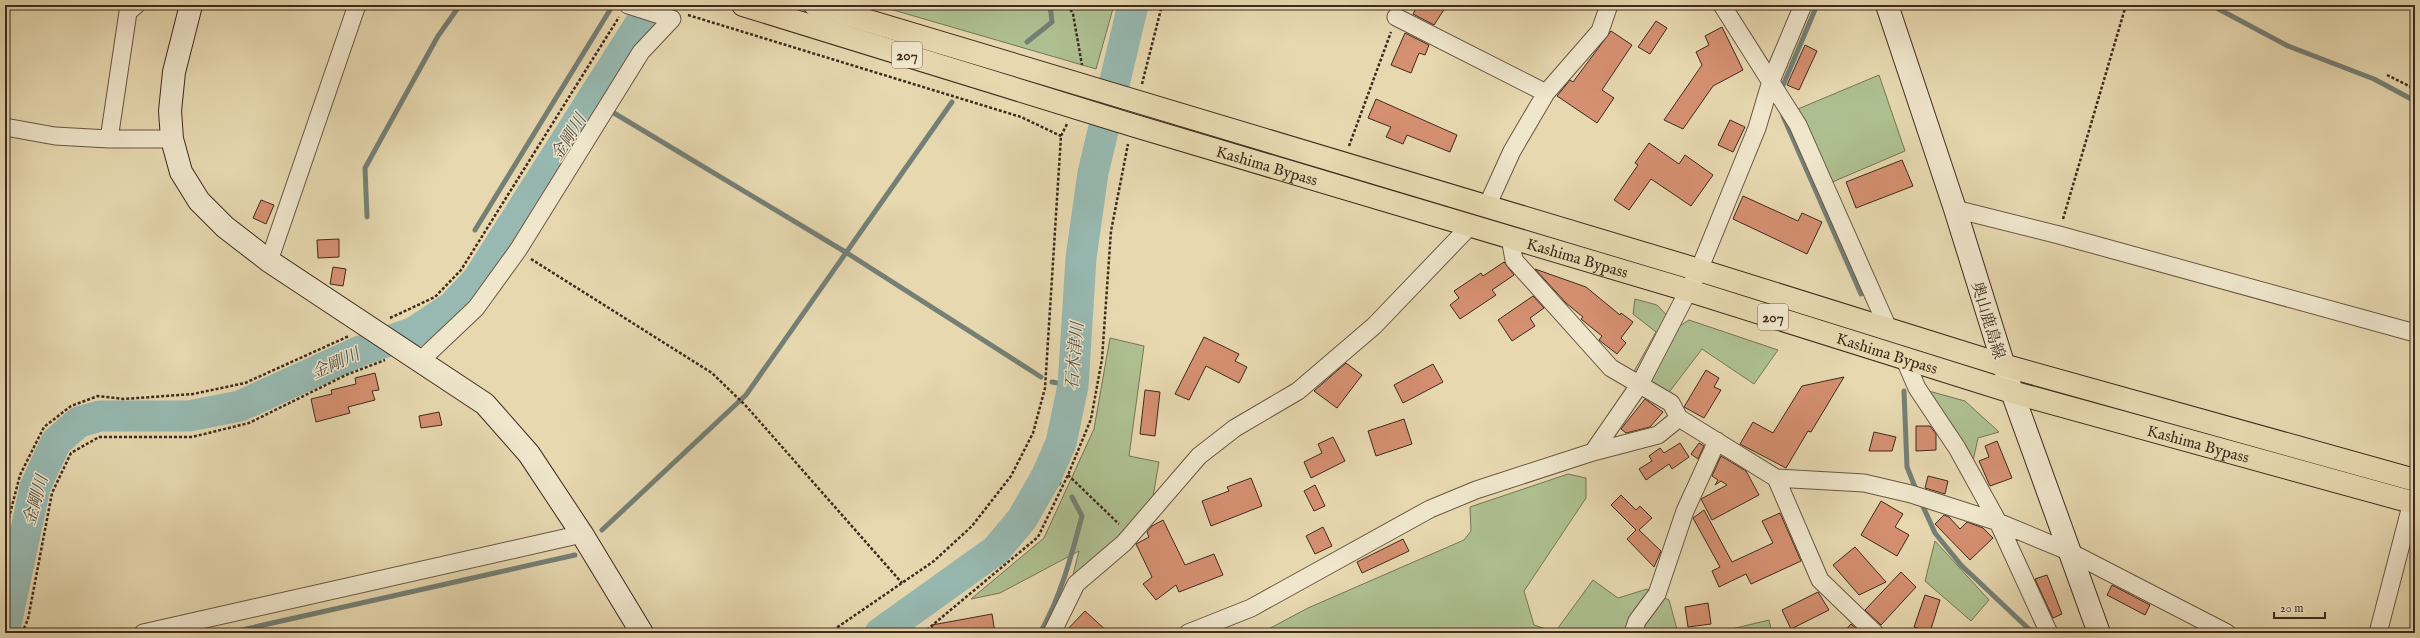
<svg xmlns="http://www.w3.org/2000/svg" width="2420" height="638" font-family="'IM FELL English','Noto Serif JP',serif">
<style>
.green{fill:#aec091;stroke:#777557}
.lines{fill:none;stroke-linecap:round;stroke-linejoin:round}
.stream{stroke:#748076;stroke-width:5}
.river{stroke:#97b9b1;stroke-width:31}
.building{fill:#d59071;stroke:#402a1d}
.street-casing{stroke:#6a5642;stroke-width:19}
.secondary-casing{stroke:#402a1d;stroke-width:24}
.highway-casing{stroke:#402a1d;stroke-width:24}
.path{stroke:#402a1d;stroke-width:2.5;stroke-dasharray:3 2;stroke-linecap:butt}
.street{stroke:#efe6cc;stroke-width:17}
.secondary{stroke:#efe6cc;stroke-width:22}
.highway{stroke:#e7d8b0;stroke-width:22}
.labels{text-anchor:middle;stroke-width:3;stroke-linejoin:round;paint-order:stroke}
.shield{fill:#efe6cc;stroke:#746252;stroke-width:1}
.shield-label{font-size:15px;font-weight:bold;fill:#402a1d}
.street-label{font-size:16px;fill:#402a1d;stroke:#efe6cc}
.water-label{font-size:17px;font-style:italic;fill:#564e42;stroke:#efe6cc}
</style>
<rect width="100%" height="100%" fill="#e7d8b0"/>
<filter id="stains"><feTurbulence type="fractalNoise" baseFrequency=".005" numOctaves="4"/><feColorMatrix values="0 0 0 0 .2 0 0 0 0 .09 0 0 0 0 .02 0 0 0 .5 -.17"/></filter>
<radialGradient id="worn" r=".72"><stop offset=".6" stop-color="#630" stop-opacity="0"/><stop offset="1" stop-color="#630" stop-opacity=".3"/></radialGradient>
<path class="green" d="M 876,5 L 1114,5 L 1096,69 Z
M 1879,75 L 1905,151 L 1830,183 L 1798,109 Z
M 1635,299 L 1657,305 L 1678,327 L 1689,320 L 1778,350 L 1754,384 L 1702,349 L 1667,395 L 1632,375 L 1656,332 L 1633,314 Z
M 1110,338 L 1144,346 L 1129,456 L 1159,462 L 1152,502 L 1070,587 L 1079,551 L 1000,593 L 971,599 L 1044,538 L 1094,429 Z
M 1925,390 L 1965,401 L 1999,432 L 1978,438 L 1973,461 Z
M 1568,474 L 1586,478 L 1586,498 L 1524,591 L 1534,625 L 1555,632 L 1593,580 L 1618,598 L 1647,589 L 1669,600 L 1678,633 L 1261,633 L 1308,608 L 1464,540 L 1471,531 L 1470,507 Z
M 1935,541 L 1989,600 L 1971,621 L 1925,581 Z
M 1769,620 L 1772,633 L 1715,633 Z"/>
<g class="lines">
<path class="stream" d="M 2211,5 L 2288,46 L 2374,79 L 2415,101
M 1027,42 L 1052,22 L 1050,5
M 1781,90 L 1817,5
M 594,97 L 601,105
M 609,110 L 847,253 L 1041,377
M 1783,116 L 1861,294
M 367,217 L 365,168 L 438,36 L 460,5
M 475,230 L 613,5
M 1052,382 L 1073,386
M 1904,391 L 1907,467 L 1917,492
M 1046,477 L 1059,483
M 1921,502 L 1935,533 L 1961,565 L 2033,633
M 602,530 L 746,395 L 952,102
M 228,633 L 575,555
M 1040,633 C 1061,596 1071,557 1082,516 L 1072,497"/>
<path class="river" d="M 5,629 L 35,487 L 56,442 L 79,422 L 100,416 L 189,416 L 240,406 L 360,351 L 414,332 L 452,307 L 478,279 L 652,5
M 880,633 L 996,550 L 1022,519 L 1046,477 L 1061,443 L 1073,386 L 1081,258 L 1093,173 L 1133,5"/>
</g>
<path class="building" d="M 1418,5 L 1447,5 L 1434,25 L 1413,14 Z
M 1656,21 L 1667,28 L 1650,54 L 1638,47 Z
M 1722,27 L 1743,70 L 1713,86 L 1683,129 L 1664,120 L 1702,65 L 1696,52 L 1709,45 L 1705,36 Z
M 1611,31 L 1632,45 L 1602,90 L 1614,98 L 1597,123 L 1557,96 L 1570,80 L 1573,82 Z
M 1405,33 L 1429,45 L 1425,55 L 1419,53 L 1411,73 L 1391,65 Z
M 1805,45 L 1817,51 L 1799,90 L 1787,85 Z
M 1376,99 L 1457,135 L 1450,152 L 1407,135 L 1403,144 L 1386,137 L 1391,127 L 1368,118 Z
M 1730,120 L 1745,127 L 1733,152 L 1718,145 Z
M 1649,143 L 1679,164 L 1685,155 L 1713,175 L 1691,206 L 1651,179 L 1629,210 L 1614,200 L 1638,165 L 1635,163 Z
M 1902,160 L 1913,186 L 1856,208 L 1846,182 Z
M 1743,196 L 1798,221 L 1802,213 L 1822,222 L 1807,254 L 1733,219 Z
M 261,200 L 274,205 L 266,224 L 253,218 Z
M 339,239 L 339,257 L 318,258 L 317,240 Z
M 1504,262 L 1514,275 L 1492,290 L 1496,295 L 1460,319 L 1450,305 L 1459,298 L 1454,291 L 1481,273 L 1483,276 Z
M 333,267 L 346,269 L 343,286 L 330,284 Z
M 1535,269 L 1586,287 L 1620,315 L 1621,313 L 1633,322 L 1621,338 L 1626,343 L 1617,354 L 1599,340 L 1602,336 L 1581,319 L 1583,317 L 1566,303 Z
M 1533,296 L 1544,308 L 1530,318 L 1535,326 L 1512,341 L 1498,320 Z
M 1204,337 L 1239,354 L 1235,361 L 1247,367 L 1239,383 L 1206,366 L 1189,400 L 1175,394 Z
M 1346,363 L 1362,375 L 1337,408 L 1314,391 Z
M 1433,364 L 1443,382 L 1403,403 L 1394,385 Z
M 1706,370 L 1719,378 L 1714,387 L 1721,390 L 1704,418 L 1684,407 Z
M 375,373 L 379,390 L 372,391 L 375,400 L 348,407 L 350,413 L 316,422 L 311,399 L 332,394 L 331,390 L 356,384 L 355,378 Z
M 1844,377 L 1811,432 L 1808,431 L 1786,468 L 1740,444 L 1753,422 L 1773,433 L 1802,386 Z
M 1145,390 L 1160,392 L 1155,436 L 1140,434 Z
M 1645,399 L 1663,412 L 1650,427 L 1626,433 L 1621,429 Z
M 439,412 L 442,425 L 421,428 L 419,416 Z
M 1404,419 L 1412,444 L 1376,456 L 1368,431 Z
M 1916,426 L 1930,426 L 1936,434 L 1936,450 L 1916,451 Z
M 1874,432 L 1896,437 L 1892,451 L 1869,451 Z
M 1333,437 L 1345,461 L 1311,478 L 1304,462 L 1322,453 L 1318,444 Z
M 1997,441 L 2012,478 L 1990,486 L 1979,461 L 1989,457 L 1985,446 Z
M 1680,443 L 1689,457 L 1672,469 L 1669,464 L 1646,480 L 1639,469 L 1652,461 L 1649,456 L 1660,448 L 1664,453 Z
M 1699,443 L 1704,446 L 1698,459 L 1691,454 Z
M 1721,456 L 1746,471 L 1759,495 L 1712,520 L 1701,499 L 1727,485 L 1721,481 L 1715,485 L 1718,480 L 1712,476 Z
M 1928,476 L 1948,481 L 1945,494 L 1925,488 Z
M 1251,478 L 1262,506 L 1211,526 L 1202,501 L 1229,491 L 1227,487 Z
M 1315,485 L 1325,506 L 1314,511 L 1304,491 Z
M 1621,495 L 1636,510 L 1640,506 L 1652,518 L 1639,530 L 1661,551 L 1654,567 L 1627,539 L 1636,530 L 1611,505 Z
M 1881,501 L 1903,514 L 1895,527 L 1909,535 L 1897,556 L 1861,535 Z
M 1704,510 L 1732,562 L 1773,543 L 1762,521 L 1780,513 L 1801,561 L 1751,584 L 1746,574 L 1719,587 L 1712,571 L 1720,567 L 1693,518 Z
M 1944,515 L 1949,517 L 1960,529 L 1967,522 L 1983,528 L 1993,538 L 1970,560 L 1935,524 Z
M 1163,520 L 1185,565 L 1214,554 L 1223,575 L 1179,592 L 1176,585 L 1156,600 L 1143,584 L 1152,577 L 1136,544 L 1149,537 L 1147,532 L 1152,526 Z
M 1323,527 L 1332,546 L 1315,554 L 1306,536 Z
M 1403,539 L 1409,551 L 1362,573 L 1357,562 Z
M 1855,547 L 1886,582 L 1859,595 L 1833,565 Z
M 1901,572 L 1916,587 L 1881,625 L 1865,610 Z
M 2047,575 L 2062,614 L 2053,618 L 2035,579 Z
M 2112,585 L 2150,605 L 2145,615 L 2107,595 Z
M 1818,592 L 1829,610 L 1791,629 L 1782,610 Z
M 1925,595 L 1940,600 L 1930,632 L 1914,627 Z
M 1708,603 L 1711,624 L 1688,627 L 1685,607 Z
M 1085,611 L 1109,633 L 1064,633 Z
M 992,614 L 995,633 L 932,633 L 932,625 Z
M 1851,624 L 1861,633 L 1843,633 Z"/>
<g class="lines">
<defs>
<path id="street" d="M 1722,5 L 1798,125 L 1888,328
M 1396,17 L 1546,93
M 5,127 L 55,136 L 109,139 L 172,139
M 109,139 L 128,12 L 136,5
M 1487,206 L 1512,151 L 1546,93 L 1600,31 L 1609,5
M 1955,209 L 2059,235 L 2415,333
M 1510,238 L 1514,260 L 1611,368 L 1671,403 L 1679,418 L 1776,478 L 1864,483 L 1911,494 L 1998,522 L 2070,552 L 2227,633
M 269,261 L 357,5
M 1904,358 L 1917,388 L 1957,448 L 1998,522 L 2049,633
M 420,361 L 476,308 L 518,250 L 641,52 L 672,19 L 628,5
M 1593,452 L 1658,435 L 1679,418
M 1776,478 L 1820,580 L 1875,633
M 143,633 L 582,534
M 1052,633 L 1076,584 L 1124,543 L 1199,456 L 1235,428 L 1298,391 L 1374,326 L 1470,226
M 1188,633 L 1251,608 L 1430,509 L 1476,490 L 1593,452 L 1640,384 L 1699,270 L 1757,128 L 1771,81 L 1803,5
M 1633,633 L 1637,621 L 1657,594 L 1685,511 L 1717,441
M 2378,633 L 2412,502"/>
<path id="secondary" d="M 191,5 L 174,72 L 170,111 L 172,139 L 181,172 L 199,201 L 225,227 L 269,261 L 485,404 L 529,454 L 582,534 L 642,633
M 1887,5 L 1955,209 L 2012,392 L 2099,633"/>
<g id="highway">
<path id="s1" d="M 743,5 L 1132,125 L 1687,290 L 2012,392 L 2415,503"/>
<path d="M 815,5 L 1699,270 L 2003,365 L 2415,480"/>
</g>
</defs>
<use href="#street" class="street-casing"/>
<use href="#secondary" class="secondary-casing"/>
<use href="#highway" class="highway-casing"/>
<path class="path" d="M 1068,5 L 1073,14 L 1082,65
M 688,15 L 1021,117 L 1061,136
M 2387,75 L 2415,89
M 1142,84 L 1162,5
M 1349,146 L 1391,32
M 2063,219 L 2126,5
M 531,259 L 712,373 L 746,406 L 902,583
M 390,318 L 435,297 L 461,270 L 619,17
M 1068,475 L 1119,524
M 5,533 L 20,475 L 44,427 L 71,406 L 98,396 L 124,399 L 193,394 L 245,383 L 349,336
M 22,633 L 28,619 L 52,493 L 71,453 L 99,437 L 192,437 L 249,423 L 346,375 L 385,360
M 829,633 L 934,561 L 972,526 L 1011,476 L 1033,433 L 1045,388 L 1061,136 L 1067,124
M 923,633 L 1038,537 L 1068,475 L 1091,419 L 1102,359 L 1111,231 L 1128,144"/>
<use href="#street" class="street"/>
<use href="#secondary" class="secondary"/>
<use href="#highway" class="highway"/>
</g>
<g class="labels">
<g class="shield">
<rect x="892" y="42" width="30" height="26" rx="3"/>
<rect x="1758" y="304" width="30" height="26" rx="3"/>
</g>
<g class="shield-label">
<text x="907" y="60">207</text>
<text x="1773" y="322">207</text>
</g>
<g class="street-label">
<text dy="6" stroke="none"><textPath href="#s1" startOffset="548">Kashima Bypass</textPath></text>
<text dy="6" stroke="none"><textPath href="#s1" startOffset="872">Kashima Bypass</textPath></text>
<text transform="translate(1989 320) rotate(73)" y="6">奥山鹿島線</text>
<text dy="6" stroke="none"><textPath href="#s1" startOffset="1196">Kashima Bypass</textPath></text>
<text dy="6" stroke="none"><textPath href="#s1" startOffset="1520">Kashima Bypass</textPath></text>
</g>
<g class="water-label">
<text transform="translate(568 137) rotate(-58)" y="6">金剛川</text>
<text transform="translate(1074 356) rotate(-85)" y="6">石木津川</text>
<text transform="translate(335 363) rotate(-24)" y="6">金剛川</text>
<text transform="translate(35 500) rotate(-74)" y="6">金剛川</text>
</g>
</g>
<rect width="2420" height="638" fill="none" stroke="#e7d8b0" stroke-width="20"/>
<rect x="6" y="6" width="2408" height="626" fill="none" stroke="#402a1d" stroke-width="2"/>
<rect x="10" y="10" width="2400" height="618" fill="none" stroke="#402a1d"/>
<path d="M2274 612v6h51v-6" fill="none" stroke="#402a1d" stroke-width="2"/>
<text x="2280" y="612" font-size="12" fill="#402a1d" stroke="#efe6cc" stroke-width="3" paint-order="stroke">20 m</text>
<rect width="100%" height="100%" filter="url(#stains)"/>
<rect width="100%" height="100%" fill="url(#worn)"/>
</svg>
